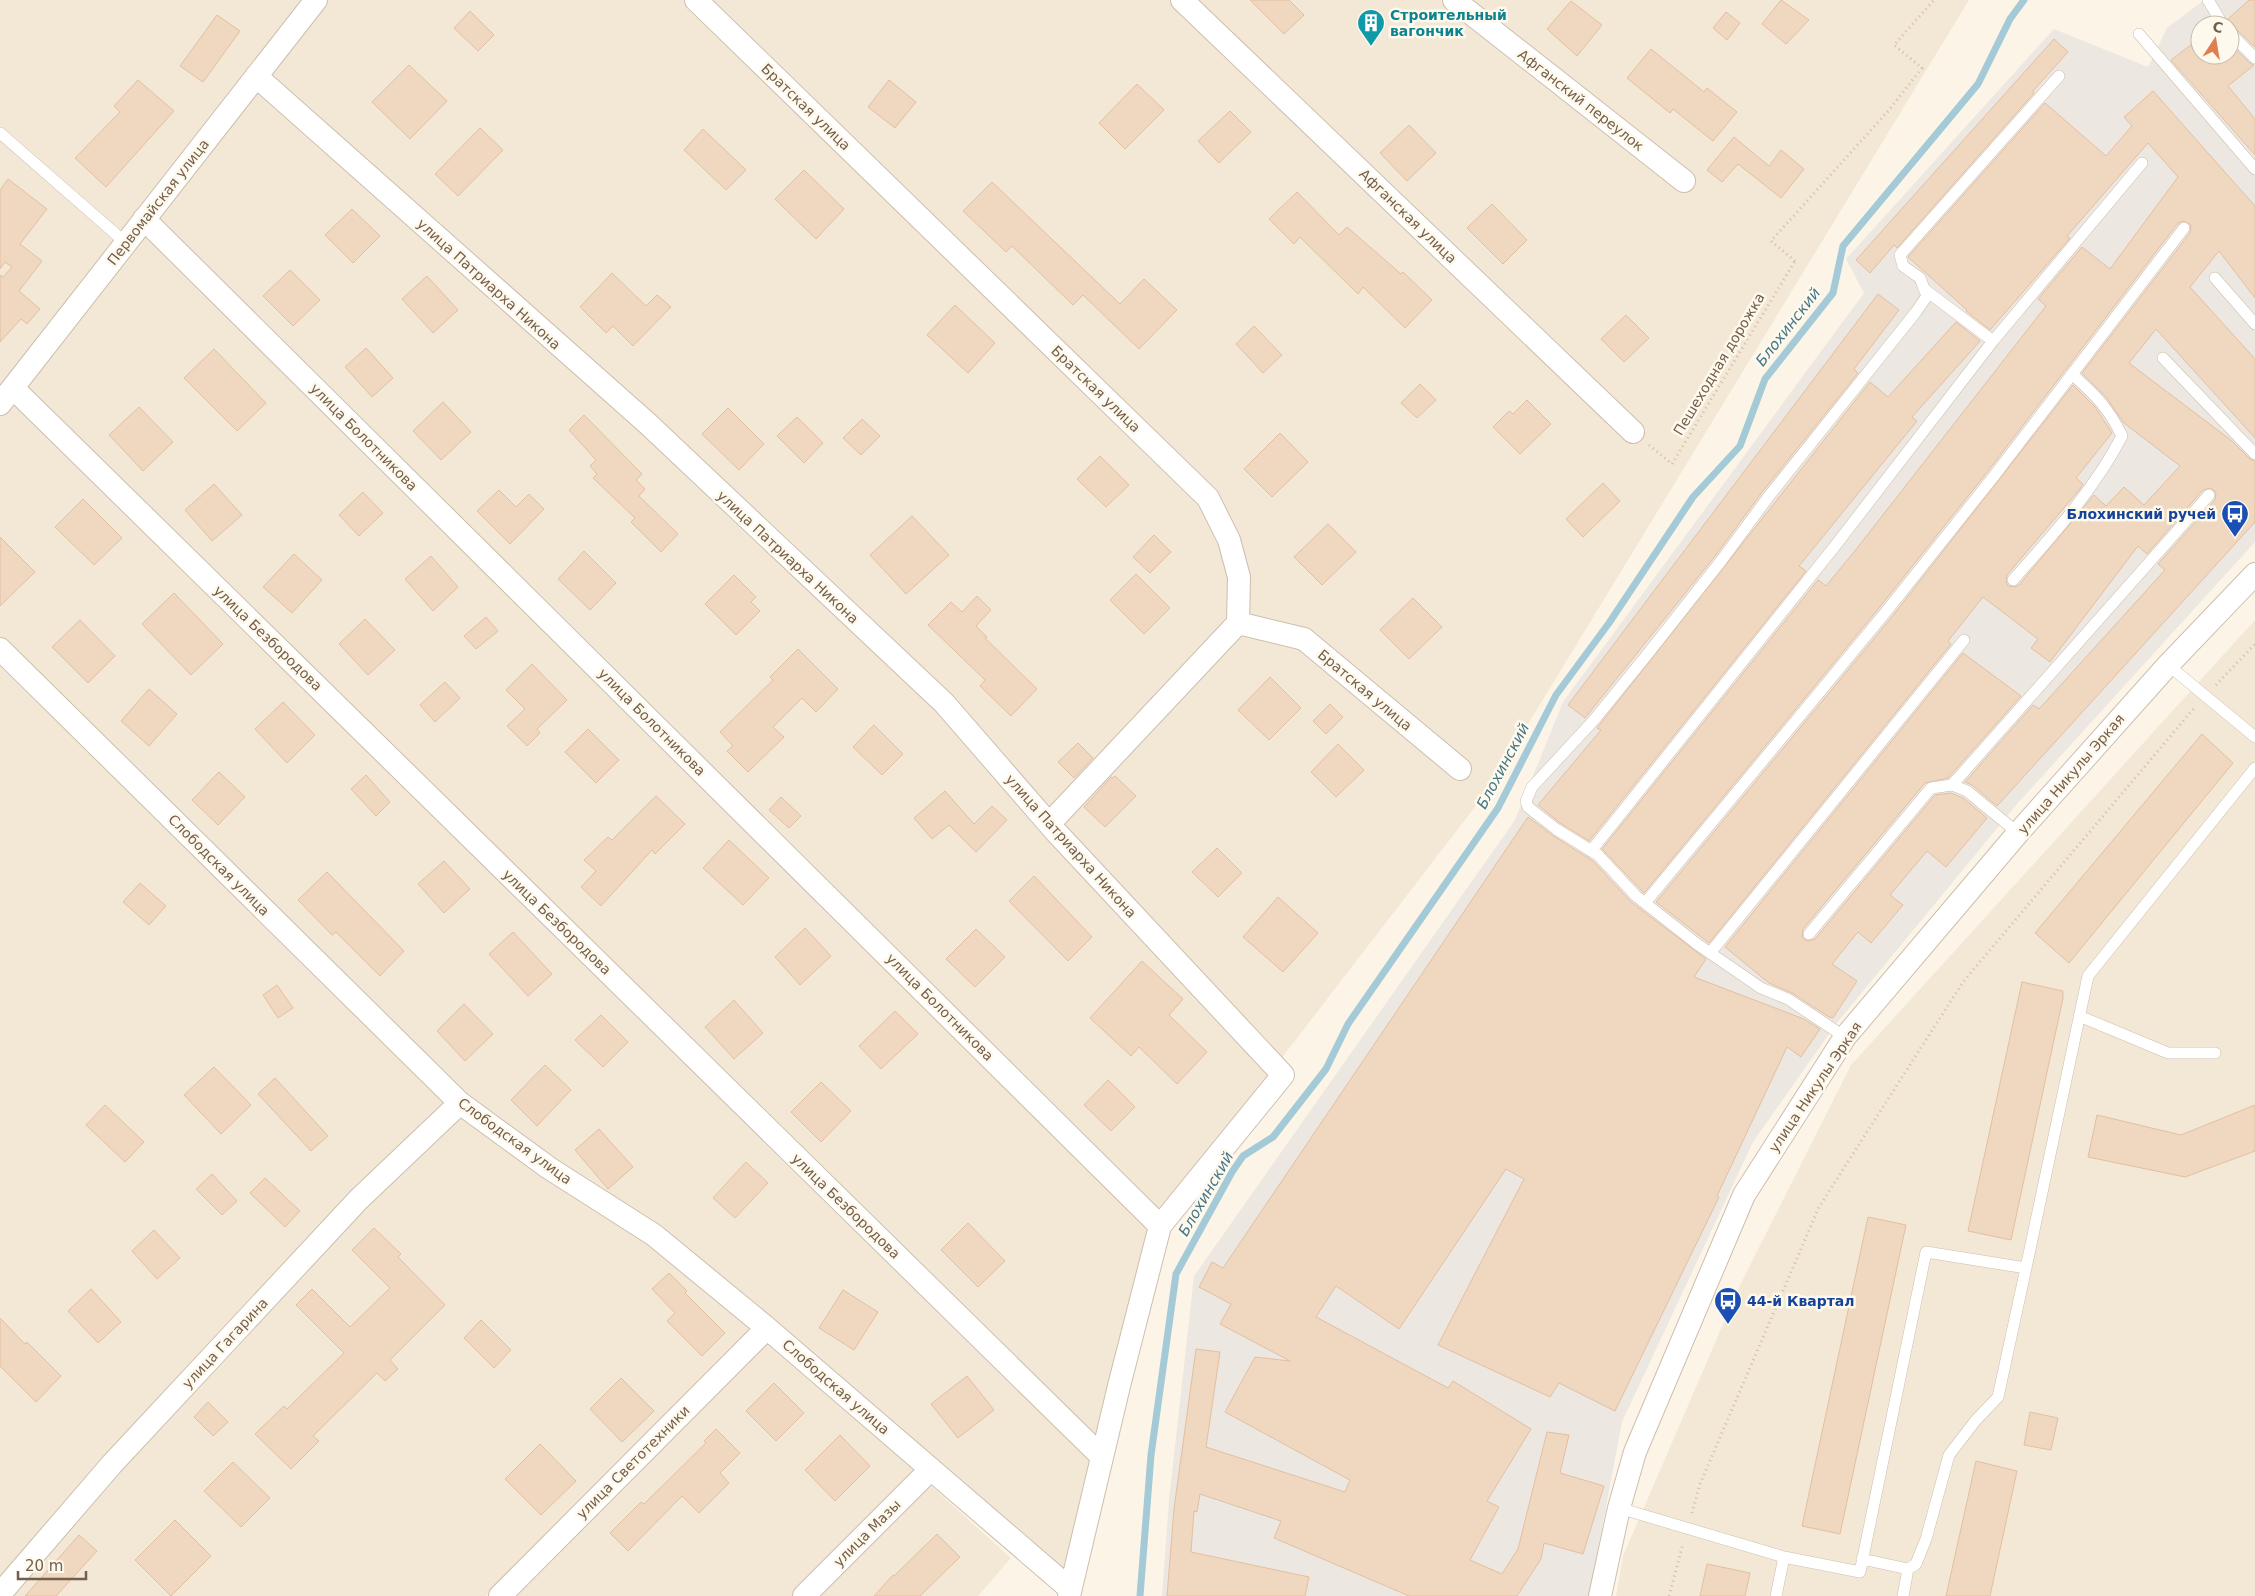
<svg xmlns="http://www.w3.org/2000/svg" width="2255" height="1596" font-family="'DejaVu Sans',sans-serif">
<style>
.residential{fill:#f3e8d6}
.industrial{fill:#ece7e0;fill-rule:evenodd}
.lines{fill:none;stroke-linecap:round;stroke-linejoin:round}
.stream{stroke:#a3cad6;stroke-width:7}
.building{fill:#f0d7c0;stroke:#e2bfa1}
.lane-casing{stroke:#cdbead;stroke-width:12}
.street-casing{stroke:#cdbead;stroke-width:24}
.path{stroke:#d5bba3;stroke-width:3;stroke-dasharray:1 4;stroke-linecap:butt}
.lane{stroke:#fff;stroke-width:11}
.street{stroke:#fff;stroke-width:22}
.labels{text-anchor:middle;stroke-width:5;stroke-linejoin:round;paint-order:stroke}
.culture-label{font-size:14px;font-weight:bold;fill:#0d838f;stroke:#fef9ed;text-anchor:start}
.street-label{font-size:14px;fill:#745e4c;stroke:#fef9ed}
.transit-label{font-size:14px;font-weight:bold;fill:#164399;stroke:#fef9ed;text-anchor:end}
.water-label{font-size:15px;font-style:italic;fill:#477687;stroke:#fef9ed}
</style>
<rect width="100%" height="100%" fill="#fcf5e7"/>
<path class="residential" d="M 0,0 L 1969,0 L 1488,790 L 1150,1229 L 1066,1578 L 665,1229 L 523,1143 L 463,1093 L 0,1582 Z
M 2255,620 L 2255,1596 L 1616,1596 L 1623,1556 L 1740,1285 L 1851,1065 Z
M 461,1118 L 651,1243 L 755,1327 L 486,1596 L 9,1596 L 119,1468 L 365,1206 Z
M 767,1338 L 919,1472 L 793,1596 L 512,1596 Z
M 929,1484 L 1011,1558 L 978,1596 L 816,1596 Z"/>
<path class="industrial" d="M 2204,0 L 2255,0 L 2255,542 L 2017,804 L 1836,1024 L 1753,1142 L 1622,1422 L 1589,1596 L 1162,1596 L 1169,1500 L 1194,1276 L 1515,820 L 1563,702 L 1864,293 L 1846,259 L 2054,29 L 2148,67 L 2167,28 ZM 2200,25 L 2230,25 L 2230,55 L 2200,55 Z"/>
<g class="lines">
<path class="stream" d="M 1140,1596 L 1151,1455 L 1176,1274 L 1232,1172 L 1243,1156 L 1273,1137 L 1326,1069 L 1348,1024 L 1498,808 L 1556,695 L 1609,623 L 1693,497 L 1740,446 L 1765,379 L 1833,293 L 1843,246 L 1978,84 L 2010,19 L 2024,0"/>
</g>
<path class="building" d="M 1250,0 L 1289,0 L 1304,15 L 1284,34 Z
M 1781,0 L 1809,20 L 1786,44 L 1762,24 Z
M 2249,0 L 2255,0 L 2255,47 L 2235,28 L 2230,26 L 2228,19 Z
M 1571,1 L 1602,25 L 1577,56 L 1547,29 Z
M 470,11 L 494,35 L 478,51 L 454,28 Z
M 1726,12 L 1740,23 L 1727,40 L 1713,28 Z
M 217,15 L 240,31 L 203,82 L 180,66 Z
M 2200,38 L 2200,55 L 2230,55 L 2230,44 L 2250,63 L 2254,65 L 2228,86 L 2255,119 L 2255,155 L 2171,60 Z
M 2054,39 L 2068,52 L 2033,91 L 2034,93 L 1897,248 L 1894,245 L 1870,273 L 1856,260 Z
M 1651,49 L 1704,92 L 1707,88 L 1737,112 L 1713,141 L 1673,109 L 1670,113 L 1627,78 Z
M 409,65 L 447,101 L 410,139 L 372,102 Z
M 138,80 L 174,111 L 106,187 L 75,158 L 120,112 L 114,106 Z
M 889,80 L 916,102 L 895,128 L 868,107 Z
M 1137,84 L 1164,110 L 1125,149 L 1099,123 Z
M 2153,91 L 2255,206 L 2255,298 L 2219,251 L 2190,287 L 2255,359 L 2255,438 L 2156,329 L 2129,363 L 2232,441 L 2250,459 L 2255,461 L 2255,522 L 1997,806 L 1972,785 L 1965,782 L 2033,705 L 2039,709 L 2165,570 L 2158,564 L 2215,500 L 2216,492 L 2210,488 L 2203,490 L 2147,554 L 2138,546 L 2050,662 L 2031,648 L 2038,639 L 1983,597 L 1948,641 L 1951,644 L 1709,943 L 1656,902 L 1891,618 L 2073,385 L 2095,407 L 2112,433 L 2076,478 L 2083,484 L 2080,489 L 2007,575 L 2006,582 L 2008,586 L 2015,587 L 2019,585 L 2094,495 L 2106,506 L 2124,487 L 2144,505 L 2180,466 L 2124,423 L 2106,397 L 2082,373 L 2190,233 L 2191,225 L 2184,221 L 2178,223 L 1988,471 L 1879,608 L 1644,893 L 1602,849 L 1818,580 L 1826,586 L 1854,552 L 2046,306 L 2038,299 L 2082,247 L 2110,269 L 2178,177 L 2148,143 L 2067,236 L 2070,238 L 1990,330 L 1966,311 L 1967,310 L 1908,257 L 2045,103 L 2106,156 L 2132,126 L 2124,117 Z
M 1230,111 L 1251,132 L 1219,163 L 1198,141 Z
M 1409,125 L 1436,153 L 1407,181 L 1380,153 Z
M 480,128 L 503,150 L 458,196 L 435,174 Z
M 703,129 L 746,170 L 726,190 L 684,150 Z
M 1734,137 L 1769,166 L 1781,150 L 1804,169 L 1781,198 L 1738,164 L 1722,182 L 1707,170 Z
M 804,170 L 844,209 L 816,239 L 775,199 Z
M 8,179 L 47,209 L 20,244 L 42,261 L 19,291 L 40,309 L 27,324 L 21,319 L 0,342 L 0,275 L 3,277 L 12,267 L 5,262 L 0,269 L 0,190 Z
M 992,182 L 1120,304 L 1144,279 L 1177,310 L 1139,349 L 1083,295 L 1073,305 L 1012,246 L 1006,252 L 963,211 Z
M 1297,192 L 1339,235 L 1347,227 L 1401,274 L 1403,272 L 1432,300 L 1405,328 L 1363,287 L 1358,294 L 1300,237 L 1294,244 L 1269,219 Z
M 1492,204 L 1527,240 L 1503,264 L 1467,228 Z
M 352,209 L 380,236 L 353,263 L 325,235 Z
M 290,270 L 320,300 L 293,326 L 263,296 Z
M 612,273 L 646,306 L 657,295 L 671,307 L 633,346 L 613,326 L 606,333 L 580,307 Z
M 427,276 L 458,310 L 433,333 L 402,299 Z
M 1878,294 L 1899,310 L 1854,369 L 1858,373 L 1763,491 L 1715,556 L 1585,718 L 1568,705 Z
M 955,305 L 995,343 L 968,373 L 927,335 Z
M 1626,315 L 1649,338 L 1624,362 L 1601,339 Z
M 1956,322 L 1980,341 L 1912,417 L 1917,421 L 1799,566 L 1806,571 L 1589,841 L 1560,823 L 1538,805 L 1601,730 L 1597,728 L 1870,382 L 1888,397 Z
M 1254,326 L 1282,355 L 1263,373 L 1236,344 Z
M 366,348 L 393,378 L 372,397 L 345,367 Z
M 214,349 L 266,403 L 237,431 L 184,378 Z
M 1420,384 L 1436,400 L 1417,418 L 1401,403 Z
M 1527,400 L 1551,424 L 1520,454 L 1493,427 L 1509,411 L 1513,414 Z
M 443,402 L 471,432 L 441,460 L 413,431 Z
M 139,407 L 173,442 L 143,471 L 109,435 Z
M 728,408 L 764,444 L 739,470 L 702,434 Z
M 584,415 L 642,474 L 636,480 L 645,489 L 639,496 L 678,534 L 661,552 L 631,522 L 635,518 L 593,478 L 597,474 L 590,466 L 596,460 L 569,430 Z
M 797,417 L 823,443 L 804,463 L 777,436 Z
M 862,419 L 880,436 L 861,455 L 843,438 Z
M 1280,433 L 1308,462 L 1272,497 L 1244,469 Z
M 1100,456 L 1129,485 L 1106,507 L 1077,479 Z
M 1603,483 L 1620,501 L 1583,537 L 1566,519 Z
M 214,484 L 242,515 L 212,541 L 185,510 Z
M 499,490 L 516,507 L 529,494 L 544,509 L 510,544 L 477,511 Z
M 363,492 L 383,513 L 359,536 L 339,515 Z
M 83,499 L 122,538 L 94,565 L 55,527 Z
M 912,516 L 949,555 L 906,594 L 870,555 Z
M 1328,524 L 1356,552 L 1322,585 L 1294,557 Z
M 1154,535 L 1171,552 L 1150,573 L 1133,557 Z
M 0,537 L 35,572 L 0,606 Z
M 584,551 L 616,583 L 590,610 L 558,579 Z
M 294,554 L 322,580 L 292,613 L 263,587 Z
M 431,556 L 458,587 L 433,611 L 405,579 Z
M 1136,574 L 1170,608 L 1144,634 L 1110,600 Z
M 734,575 L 756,597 L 751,602 L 760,611 L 736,635 L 705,604 Z
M 174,593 L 223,644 L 191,675 L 142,624 Z
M 977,596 L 991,610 L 976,626 L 987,637 L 985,638 L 1037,689 L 1011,716 L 980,686 L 985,680 L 928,625 L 951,602 L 962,612 Z
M 1413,598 L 1442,627 L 1409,659 L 1380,630 Z
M 486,617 L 498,631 L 476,649 L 464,636 Z
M 365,619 L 395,650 L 368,675 L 339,644 Z
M 80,620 L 115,656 L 88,683 L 52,647 Z
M 798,649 L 838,689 L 816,712 L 802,698 L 773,727 L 784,737 L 748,772 L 727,751 L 733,746 L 720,732 L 773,680 L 770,677 Z
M 1963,653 L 2021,696 L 1948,778 L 1925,783 L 1803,929 L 1802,937 L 1808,941 L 1815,939 L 1935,795 L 1951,793 L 1963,798 L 1987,818 L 1946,867 L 1927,851 L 1890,895 L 1903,905 L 1871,943 L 1858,932 L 1832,964 L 1857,981 L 1833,1018 L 1829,1017 L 1792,993 L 1769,983 L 1725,947 Z
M 532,664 L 567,700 L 537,729 L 540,733 L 527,746 L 507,726 L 525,709 L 506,690 Z
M 1270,677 L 1301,708 L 1269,740 L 1238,710 Z
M 445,682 L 460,698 L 435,722 L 420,705 Z
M 149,689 L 177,714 L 149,746 L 121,721 Z
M 283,702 L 315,735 L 287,763 L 255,729 Z
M 1330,704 L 1343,717 L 1326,734 L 1313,721 Z
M 874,725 L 903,754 L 882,775 L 853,747 Z
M 588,729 L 619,760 L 596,783 L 565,752 Z
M 2202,734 L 2233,763 L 2069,963 L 2035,933 Z
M 1078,743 L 1093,758 L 1074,778 L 1058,762 Z
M 1338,744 L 1364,770 L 1336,797 L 1311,772 Z
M 219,772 L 245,797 L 218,825 L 192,800 Z
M 366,775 L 390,802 L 376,816 L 351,789 Z
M 1115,776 L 1136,796 L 1105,827 L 1084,807 L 1111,777 L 1113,778 Z
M 945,791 L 974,824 L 992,806 L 1007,820 L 976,852 L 949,825 L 932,839 L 914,818 Z
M 656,796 L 685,824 L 655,854 L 652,850 L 601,906 L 581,887 L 596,871 L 584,860 L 608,837 L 612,840 Z
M 781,797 L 801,816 L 789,828 L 769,810 Z
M 1528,817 L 1552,835 L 1593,861 L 1631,902 L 1706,959 L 1694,977 L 1804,1019 L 1820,1029 L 1801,1057 L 1787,1047 L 1717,1196 L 1719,1197 L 1615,1411 L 1559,1383 L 1550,1397 L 1438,1345 L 1524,1179 L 1506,1169 L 1399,1329 L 1336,1286 L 1316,1317 L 1448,1388 L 1453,1381 L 1531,1429 L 1487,1501 L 1499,1507 L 1470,1560 L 1502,1574 L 1518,1549 L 1547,1432 L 1569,1435 L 1560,1473 L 1604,1486 L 1583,1554 L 1544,1543 L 1541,1559 L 1517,1596 L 1409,1596 L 1274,1538 L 1281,1521 L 1200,1494 L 1197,1512 L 1194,1511 L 1191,1552 L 1309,1577 L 1305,1596 L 1167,1596 L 1174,1509 L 1196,1349 L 1220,1352 L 1206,1447 L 1345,1492 L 1350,1480 L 1225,1412 L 1255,1357 L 1290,1361 L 1220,1324 L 1231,1304 L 1199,1287 L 1212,1262 L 1223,1268 Z
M 729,840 L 769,878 L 743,905 L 703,868 Z
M 1217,848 L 1242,873 L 1218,897 L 1192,872 Z
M 444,861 L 470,889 L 444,913 L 418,884 Z
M 327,872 L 404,951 L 380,976 L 336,932 L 332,935 L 298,900 Z
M 1034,876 L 1092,937 L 1068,961 L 1009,901 Z
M 140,883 L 166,906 L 149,925 L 123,902 Z
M 1278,897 L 1318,933 L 1283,972 L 1243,937 Z
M 805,928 L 831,956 L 800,985 L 775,957 Z
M 976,929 L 1005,957 L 975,987 L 946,959 Z
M 513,932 L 552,974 L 528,996 L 489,954 Z
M 1142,961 L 1183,999 L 1169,1015 L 1207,1052 L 1177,1084 L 1139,1047 L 1131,1056 L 1090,1018 Z
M 2022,982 L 2063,991 L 2063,998 L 2011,1240 L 1968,1231 Z
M 277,985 L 293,1008 L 278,1018 L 263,995 Z
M 734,1000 L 763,1033 L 734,1059 L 705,1027 Z
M 464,1004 L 493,1034 L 465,1061 L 437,1031 Z
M 895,1011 L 918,1034 L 881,1069 L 859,1046 Z
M 601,1015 L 628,1042 L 603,1067 L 575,1040 Z
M 545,1065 L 571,1090 L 537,1126 L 511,1100 Z
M 214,1067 L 251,1105 L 221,1134 L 184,1095 Z
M 275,1078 L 328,1136 L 311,1151 L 258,1094 Z
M 1108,1080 L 1135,1107 L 1111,1131 L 1084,1105 Z
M 821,1082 L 851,1111 L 821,1142 L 791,1112 Z
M 105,1105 L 144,1142 L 125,1162 L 86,1125 Z
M 2255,1105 L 2255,1151 L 2185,1177 L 2088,1157 L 2097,1115 L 2181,1135 Z
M 599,1129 L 633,1167 L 608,1189 L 575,1150 Z
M 746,1162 L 768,1183 L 735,1218 L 713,1198 Z
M 212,1174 L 237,1201 L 222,1215 L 196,1189 Z
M 265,1178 L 300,1211 L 285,1227 L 250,1193 Z
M 1868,1217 L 1906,1225 L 1840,1534 L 1802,1526 Z
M 968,1223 L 1005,1261 L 978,1287 L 941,1250 Z
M 374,1228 L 401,1254 L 398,1257 L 445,1305 L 390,1360 L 398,1369 L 385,1381 L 377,1373 L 313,1436 L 319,1441 L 291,1469 L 255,1434 L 284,1406 L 287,1409 L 344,1353 L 296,1305 L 312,1289 L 350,1327 L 390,1288 L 352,1250 Z
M 154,1230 L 180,1258 L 157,1279 L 132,1251 Z
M 669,1273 L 687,1291 L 685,1293 L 725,1333 L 702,1356 L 667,1321 L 675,1313 L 652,1289 Z
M 91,1289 L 121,1322 L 98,1343 L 68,1311 Z
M 843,1290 L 878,1312 L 854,1350 L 819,1328 Z
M 0,1318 L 25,1344 L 27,1342 L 61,1376 L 36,1402 L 0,1366 Z
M 481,1320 L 511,1350 L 494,1368 L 464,1338 Z
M 967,1376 L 994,1410 L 958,1438 L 931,1404 Z
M 621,1378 L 654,1411 L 622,1442 L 590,1409 Z
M 774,1383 L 804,1413 L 776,1441 L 746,1411 Z
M 208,1402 L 228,1422 L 213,1436 L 194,1417 Z
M 2030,1412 L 2058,1418 L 2051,1450 L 2024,1445 Z
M 716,1429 L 740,1453 L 720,1473 L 729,1483 L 699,1513 L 682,1496 L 628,1551 L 610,1533 L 641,1502 L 644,1504 L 706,1443 L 704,1441 Z
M 840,1435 L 870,1466 L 835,1501 L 805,1470 Z
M 540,1444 L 576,1481 L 541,1515 L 505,1479 Z
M 1976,1461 L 2017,1471 L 1990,1596 L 1946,1596 Z
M 233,1462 L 270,1498 L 241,1527 L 204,1491 Z
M 175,1520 L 211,1556 L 171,1596 L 135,1560 Z
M 937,1534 L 960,1557 L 920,1596 L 874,1596 L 893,1575 L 894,1576 Z
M 79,1535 L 97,1551 L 56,1596 L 25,1596 Z
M 1707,1564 L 1750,1573 L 1745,1596 L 1700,1596 Z"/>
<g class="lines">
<defs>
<path id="lane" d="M 2208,0 L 2223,25
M 2230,33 L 2255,58
M 2139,34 L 2255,169
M 0,133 L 126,243
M 2215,278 L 2255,324
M 1924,289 L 1993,341
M 2163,358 L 2255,454
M 2013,580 C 2053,535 2094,490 2122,436 C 2108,407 2095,395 2072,374
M 2168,665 L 2255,737
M 1952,785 L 2209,495
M 1591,851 L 1835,546 L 1993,341 L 2142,163
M 1645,903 L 1885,613 L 1994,476 L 2184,228
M 1809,934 L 1931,788 L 1952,785 L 1967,791 L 2018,833
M 1710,953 L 1964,640
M 2079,1016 L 2168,1053 L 2215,1053
M 1845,1037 L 1788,999 L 1761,988 L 1697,944 L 1636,896 L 1598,855 L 1556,829 L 1528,807 L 1526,801 L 1532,787 L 1594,720 L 1646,656 L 1721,561 L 1769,496 L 1916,312 L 1927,296 L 1920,278 L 1903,266 L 1900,255 L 2059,76
M 1619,1508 L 1784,1557 L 1860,1572 L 1926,1252 L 2026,1268 L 2088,976 L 2255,768
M 1862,1559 L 1908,1569 L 1916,1564 L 1926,1539 L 1949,1455 L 1976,1420 L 1998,1397 L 2026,1268
M 1776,1596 L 1784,1557
M 1903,1596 L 1908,1569"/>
<path id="street" d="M 696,0 L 1208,498 L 1229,540 L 1239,577 L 1238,623 L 1304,639 L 1460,769
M 1182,0 L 1633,432
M 1454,0 L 1684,181
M 256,76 L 647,423 L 944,703 L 1056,832 L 1283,1075 L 1160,1226 L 1119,1386 L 1069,1596
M 144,219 L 1160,1226
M 13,388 L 1101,1456
M 0,404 L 316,0
M 0,649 L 460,1103 L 549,1168 L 654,1235 L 767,1328 L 1069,1588
M 1049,824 L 1238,623
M 0,1594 L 112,1464 L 359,1199 L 460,1103
M 500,1596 L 767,1328
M 804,1596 L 931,1469
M 1600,1596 L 1619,1508 L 1635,1452 L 1744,1195 L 1845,1037 L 2018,833 L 2168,665 L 2255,574"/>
</defs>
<use href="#lane" class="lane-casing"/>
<use href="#street" class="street-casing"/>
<path class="path" d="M 1795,261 L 1771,241 L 1889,110 L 1922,68 L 1894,45 L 1934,0
M 1649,445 L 1672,464 L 1795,261 L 1794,260
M 2216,685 L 2255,644
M 1692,1513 L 1700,1484 L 1819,1207 L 1963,982 L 2195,707
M 1669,1596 L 1683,1544"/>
<use href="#lane" class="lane"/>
<use href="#street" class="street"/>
</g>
<defs>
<symbol id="building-pin" viewBox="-11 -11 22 30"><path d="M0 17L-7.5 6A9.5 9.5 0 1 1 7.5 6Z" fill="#0f9aa8" stroke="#fef9ed"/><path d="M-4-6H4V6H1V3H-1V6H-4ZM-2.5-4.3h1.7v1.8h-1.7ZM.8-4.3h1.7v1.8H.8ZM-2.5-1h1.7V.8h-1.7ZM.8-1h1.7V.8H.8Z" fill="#fff"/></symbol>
<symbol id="bus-pin" viewBox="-11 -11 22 30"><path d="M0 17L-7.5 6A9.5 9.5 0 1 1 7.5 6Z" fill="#1a4fb4" stroke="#fef9ed"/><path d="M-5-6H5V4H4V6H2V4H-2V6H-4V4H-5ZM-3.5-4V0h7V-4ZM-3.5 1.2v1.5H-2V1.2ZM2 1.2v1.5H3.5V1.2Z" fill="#fff"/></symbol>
</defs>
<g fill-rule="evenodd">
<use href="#building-pin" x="1355" y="7" width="32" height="43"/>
<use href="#bus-pin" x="2219" y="498" width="32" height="43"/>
<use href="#bus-pin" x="1712" y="1285" width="32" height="43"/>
</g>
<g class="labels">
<g class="culture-label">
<text x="1390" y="20">Строительный<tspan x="1390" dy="16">вагончик</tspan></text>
</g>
<g class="street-label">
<text transform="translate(1581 100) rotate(38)" y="5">Афганский переулок</text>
<text transform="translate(806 107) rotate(44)" y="5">Братская улица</text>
<text transform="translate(158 202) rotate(-52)" y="5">Первомайская улица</text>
<text transform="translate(1408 216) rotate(44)" y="5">Афганская улица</text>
<text transform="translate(489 284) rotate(42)" y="5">улица Патриарха Никона</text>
<text transform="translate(1719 364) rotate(-59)" y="5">Пешеходная дорожка</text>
<text transform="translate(1096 389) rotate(44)" y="5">Братская улица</text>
<text transform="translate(364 437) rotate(45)" y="5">улица Болотникова</text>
<text transform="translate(788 557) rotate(43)" y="5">улица Патриарха Никона</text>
<text transform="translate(268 638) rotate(44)" y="5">улица Безбородова</text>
<text transform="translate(1365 690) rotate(40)" y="5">Братская улица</text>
<text transform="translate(652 722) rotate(45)" y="5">улица Болотникова</text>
<text transform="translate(2071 774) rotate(-49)" y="5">улица Никулы Эркая</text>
<text transform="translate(1071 846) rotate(48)" y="5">улица Патриарха Никона</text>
<text transform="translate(219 865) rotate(45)" y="5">Слободская улица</text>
<text transform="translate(557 922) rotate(44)" y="5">улица Безбородова</text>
<text transform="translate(940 1007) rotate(45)" y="5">улица Болотникова</text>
<text transform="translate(1815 1087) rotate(-56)" y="5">улица Никулы Эркая</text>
<text transform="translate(515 1141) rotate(36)" y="5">Слободская улица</text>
<text transform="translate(846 1206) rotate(44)" y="5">улица Безбородова</text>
<text transform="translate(225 1343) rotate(-47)" y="5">улица Гагарина</text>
<text transform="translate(836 1387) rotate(41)" y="5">Слободская улица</text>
<text transform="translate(633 1462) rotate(-45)" y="5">улица Светотехники</text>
<text transform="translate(867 1533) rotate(-45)" y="5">улица Мазы</text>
</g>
<g class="transit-label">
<text x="2216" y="519">Блохинский ручей</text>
<text x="1747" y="1306" text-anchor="start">44-й Квартал</text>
</g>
<g class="water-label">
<text transform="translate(1788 327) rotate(-52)" y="5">Блохинский</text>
<text transform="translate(1503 766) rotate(-62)" y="5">Блохинский</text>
<text transform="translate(1206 1194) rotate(-60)" y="5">Блохинский</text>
</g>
</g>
<g transform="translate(2215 40) rotate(12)"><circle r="24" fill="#fef9ed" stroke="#c7bbad"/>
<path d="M0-4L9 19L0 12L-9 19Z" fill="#e07e51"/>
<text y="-8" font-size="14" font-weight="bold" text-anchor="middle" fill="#745e4c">С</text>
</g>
<path d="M18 1571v8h68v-8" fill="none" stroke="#745e4c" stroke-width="2.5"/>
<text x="25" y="1571" font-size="15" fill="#745e4c" stroke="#fef9ed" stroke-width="4" paint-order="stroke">20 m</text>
</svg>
